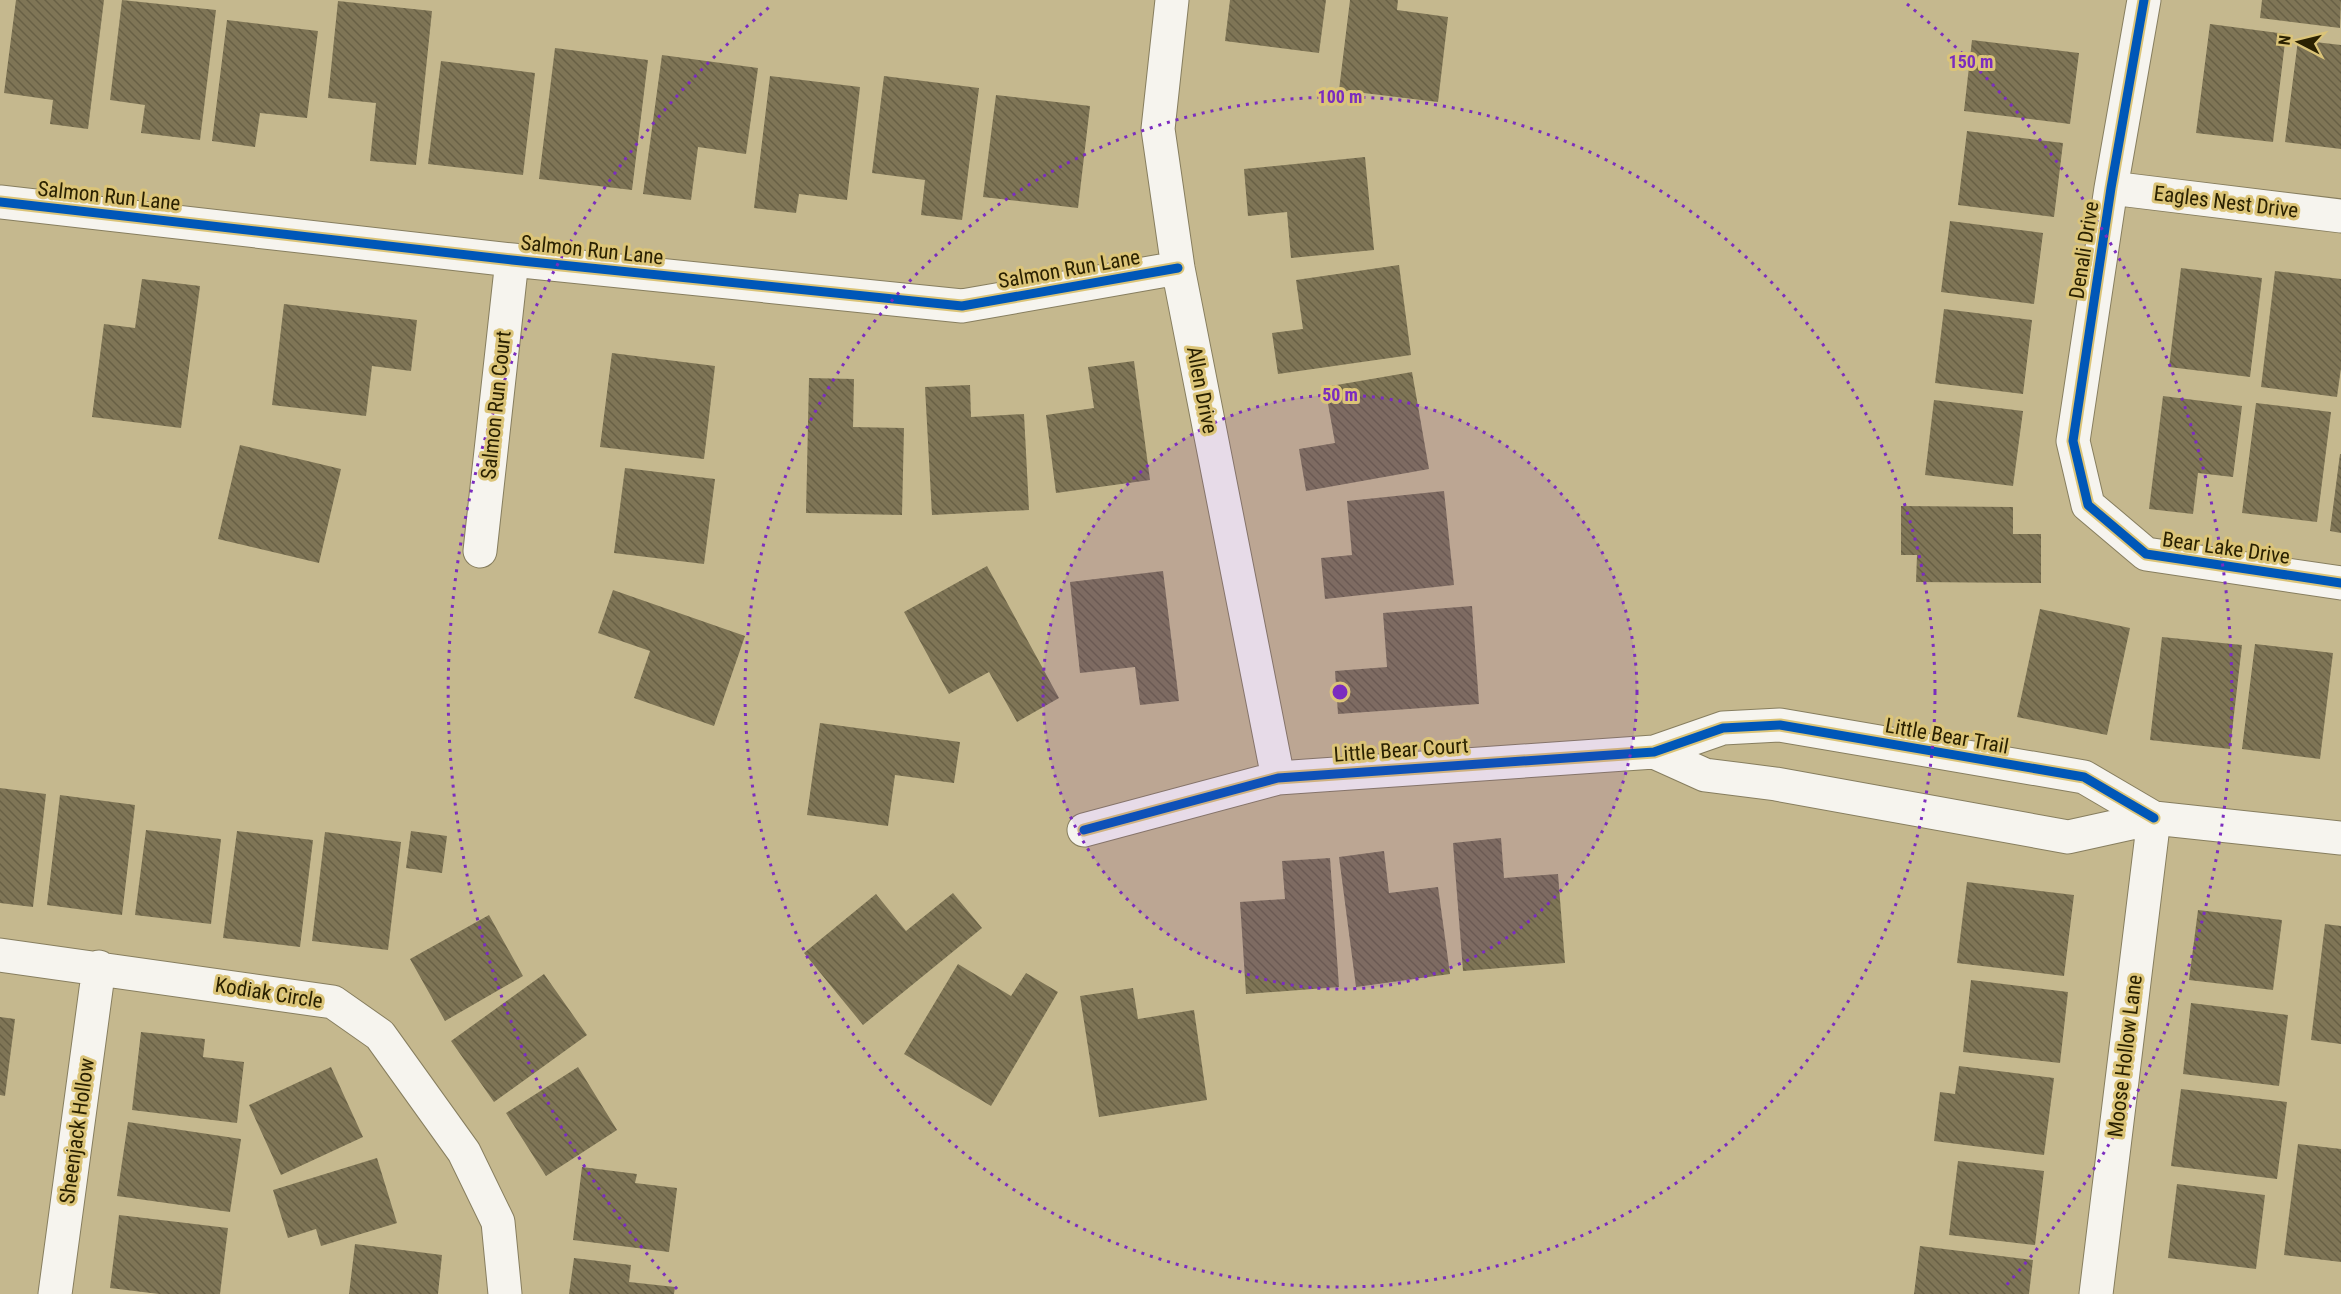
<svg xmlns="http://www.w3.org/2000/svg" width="2341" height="1294" font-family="'Roboto Condensed',sans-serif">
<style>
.building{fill:url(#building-back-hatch)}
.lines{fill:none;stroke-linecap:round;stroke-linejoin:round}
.minor-casing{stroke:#877e5f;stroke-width:35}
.minor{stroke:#f6f4ee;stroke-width:33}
.cycleway-casing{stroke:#dbc478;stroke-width:13}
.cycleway{stroke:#0057b8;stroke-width:9}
.ring{fill:none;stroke:#7b2cbf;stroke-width:3;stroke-dasharray:3 6}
.labels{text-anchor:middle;stroke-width:6;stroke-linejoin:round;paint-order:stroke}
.street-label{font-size:21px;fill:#2a2101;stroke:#dbc478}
.centre{fill:#7b2cbf;stroke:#dbc478;stroke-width:3}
.ring-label{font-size:18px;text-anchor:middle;font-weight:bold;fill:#7b2cbf;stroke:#dbc478;stroke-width:6;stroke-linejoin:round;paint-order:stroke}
</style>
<defs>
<pattern id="building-back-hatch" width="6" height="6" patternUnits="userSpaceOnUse" patternTransform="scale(1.5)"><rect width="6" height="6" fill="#7f7556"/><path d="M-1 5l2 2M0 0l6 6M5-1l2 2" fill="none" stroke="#686045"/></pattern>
</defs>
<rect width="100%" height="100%" fill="#c5b88e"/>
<path class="building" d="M 16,0 L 104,0 L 88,129 L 50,124 L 53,100 L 4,93 Z
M 122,0 L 216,10 L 200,140 L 141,133 L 145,105 L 110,100 Z
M 1230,0 L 1326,0 L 1319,53 L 1225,41 Z
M 1350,0 L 1398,0 L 1397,10 L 1448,17 L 1438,102 L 1339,90 Z
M 2262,0 L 2341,0 L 2340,28 L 2260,18 Z
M 338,1 L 432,11 L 416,165 L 370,161 L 376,103 L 328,98 Z
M 227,20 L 318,31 L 307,118 L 260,113 L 255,147 L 212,141 Z
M 2210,24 L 2286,34 L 2273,142 L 2196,133 Z
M 1972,40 L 2079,53 L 2070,124 L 1964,111 Z
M 2298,40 L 2341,45 L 2341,149 L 2285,142 Z
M 555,48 L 648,60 L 632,190 L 539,179 Z
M 662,55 L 758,68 L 746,154 L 698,147 L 691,200 L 643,194 Z
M 441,61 L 535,73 L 523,175 L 428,164 Z
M 770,76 L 860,87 L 847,200 L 799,194 L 796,213 L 754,208 Z
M 884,76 L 979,88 L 962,220 L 921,215 L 925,180 L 872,173 Z
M 996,95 L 1090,106 L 1078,208 L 983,197 Z
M 1967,131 L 2063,143 L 2054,217 L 1958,205 Z
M 1365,157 L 1374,250 L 1291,258 L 1287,212 L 1248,216 L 1244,169 Z
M 1950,221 L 2043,233 L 2034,304 L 1941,292 Z
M 1399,265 L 1411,355 L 1278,374 L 1272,333 L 1303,329 L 1296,280 Z
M 2181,268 L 2262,278 L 2250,377 L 2169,367 Z
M 2275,271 L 2341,279 L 2341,368 L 2337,397 L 2261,387 Z
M 142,279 L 200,286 L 181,428 L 92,417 L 104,324 L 135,328 Z
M 284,304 L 417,320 L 411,371 L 372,366 L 366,416 L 272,405 Z
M 1944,309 L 2032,320 L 2023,394 L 1935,383 Z
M 612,353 L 715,366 L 704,459 L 600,447 Z
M 1134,361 L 1150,480 L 1056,493 L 1046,415 L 1094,408 L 1088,367 Z
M 1412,372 L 1429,469 L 1306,491 L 1299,449 L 1335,443 L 1325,387 Z
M 809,378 L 854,379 L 853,427 L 904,428 L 902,515 L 806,513 Z
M 970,385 L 971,417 L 1024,414 L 1029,510 L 932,515 L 925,387 Z
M 2163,396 L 2242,406 L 2233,477 L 2198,473 L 2193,514 L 2149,509 Z
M 1934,400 L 2023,411 L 2013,486 L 1925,475 Z
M 2256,403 L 2331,412 L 2317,522 L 2242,513 Z
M 240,445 L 341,469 L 319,563 L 218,539 Z
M 2340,454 L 2341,454 L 2341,533 L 2330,531 Z
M 625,468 L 715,479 L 704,564 L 614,553 Z
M 1444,491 L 1454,585 L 1325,599 L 1321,558 L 1352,555 L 1347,501 Z
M 1901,506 L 2013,507 L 2013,534 L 2041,534 L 2041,583 L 1916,582 L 1917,555 L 1901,555 Z
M 987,566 L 1059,698 L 1017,722 L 989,672 L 949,694 L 904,612 Z
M 1163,571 L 1179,701 L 1140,705 L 1135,667 L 1080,673 L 1070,582 Z
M 613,590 L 745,636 L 714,726 L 634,698 L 650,651 L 598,633 Z
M 1472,606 L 1479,704 L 1338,714 L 1335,671 L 1387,667 L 1383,613 Z
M 2040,609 L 2130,628 L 2107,735 L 2017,717 Z
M 2162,637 L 2242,645 L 2230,749 L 2150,740 Z
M 2255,644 L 2333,653 L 2320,759 L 2242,749 Z
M 820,723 L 960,742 L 954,783 L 895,775 L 888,826 L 807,815 Z
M 0,788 L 46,794 L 33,907 L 0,903 Z
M 60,795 L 135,805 L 122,915 L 47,905 Z
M 146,830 L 221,839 L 211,924 L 135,915 Z
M 237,831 L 313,840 L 300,947 L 223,938 Z
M 411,831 L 447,836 L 442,873 L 406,868 Z
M 325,832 L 401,842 L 388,950 L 312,941 Z
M 1501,838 L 1504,878 L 1558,874 L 1565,963 L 1463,971 L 1453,843 Z
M 1384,851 L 1389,893 L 1438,887 L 1450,974 L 1356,987 L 1339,857 Z
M 1330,858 L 1339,987 L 1246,994 L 1240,902 L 1285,899 L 1282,861 Z
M 1967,882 L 2074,895 L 2064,976 L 1957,963 Z
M 953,893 L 982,928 L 863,1025 L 804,953 L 876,894 L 906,931 Z
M 2198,910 L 2282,920 L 2273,990 L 2189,980 Z
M 489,915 L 523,976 L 445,1021 L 410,959 Z
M 2325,924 L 2341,926 L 2341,1044 L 2311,1040 Z
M 958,964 L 1011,996 L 1026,973 L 1058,992 L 991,1106 L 904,1054 Z
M 544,974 L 587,1035 L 494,1102 L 451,1041 Z
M 1971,980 L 2068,992 L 2060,1063 L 1963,1052 Z
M 1133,988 L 1138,1019 L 1194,1010 L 1207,1100 L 1099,1117 L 1080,996 Z
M 2191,1003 L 2288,1015 L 2279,1086 L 2183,1074 Z
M 0,1017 L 15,1019 L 5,1096 L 0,1095 Z
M 141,1032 L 205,1039 L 203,1057 L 244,1062 L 237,1123 L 132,1110 Z
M 1959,1066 L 2054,1078 L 2044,1155 L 1934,1141 L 1940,1092 L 1955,1094 Z
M 331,1067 L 363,1137 L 281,1175 L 249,1105 Z
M 578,1067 L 617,1130 L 546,1176 L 506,1113 Z
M 2181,1089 L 2287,1102 L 2277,1179 L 2171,1166 Z
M 128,1122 L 241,1139 L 230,1212 L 117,1196 Z
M 2298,1144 L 2341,1149 L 2341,1262 L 2284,1255 Z
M 377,1158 L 397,1223 L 321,1246 L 316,1229 L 288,1238 L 273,1190 Z
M 1958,1161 L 2044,1171 L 2035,1245 L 1949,1235 Z
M 582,1167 L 637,1174 L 635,1183 L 677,1188 L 669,1252 L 573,1240 Z
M 2177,1184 L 2265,1195 L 2256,1269 L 2168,1258 Z
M 119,1215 L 228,1228 L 220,1294 L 159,1294 L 110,1288 Z
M 355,1244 L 442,1255 L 438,1294 L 349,1294 Z
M 1920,1246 L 2033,1260 L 2029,1294 L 1914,1294 Z
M 574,1258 L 631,1265 L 629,1282 L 675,1287 L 674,1294 L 569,1294 Z"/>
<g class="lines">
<defs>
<path id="minor" d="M 1172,0 L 1158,129 L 1178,268 L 1278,778
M 2144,0 L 2111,188 L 2073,441 L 2088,505 L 2146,554 L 2341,583
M 2111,188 L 2341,216
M 0,202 L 512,260 L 962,306 L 1178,268
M 480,551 L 512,260
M 1654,752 L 1705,775 L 1776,784 L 2068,837 L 2154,818 L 2341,838
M 1084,830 L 1278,778 L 1654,752 L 1723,728 L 1780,725 L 2084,777 L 2154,818
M 0,955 L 333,1002 L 380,1035 L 464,1152 L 498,1222 L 505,1294
M 55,1294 L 99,967
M 2096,1294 L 2154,818"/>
</defs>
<use href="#minor" class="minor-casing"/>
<use href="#minor" class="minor"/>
<defs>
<path id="cycleway" d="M 2144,0 L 2111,188 L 2073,441 L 2088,505 L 2146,554 L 2341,583
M 0,202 L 512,260 L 962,306 L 1178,268
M 1084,830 L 1278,778 L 1654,752 L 1723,728 L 1780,725 L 2084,777 L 2154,818"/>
</defs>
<use href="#cycleway" class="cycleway-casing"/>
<use href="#cycleway" class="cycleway"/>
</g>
<circle cx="1340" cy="692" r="297" fill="#7b2cbf" fill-opacity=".12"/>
<g class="ring">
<circle cx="1340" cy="692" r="297"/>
<circle cx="1340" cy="692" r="595"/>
<path d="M677 1289A892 892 0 0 1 773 4M1907 4A892 892 0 0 1 2003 1289"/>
</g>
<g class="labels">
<g class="street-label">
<text transform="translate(109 196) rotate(6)" y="7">Salmon Run Lane</text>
<text transform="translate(2226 202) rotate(7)" y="7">Eagles Nest Drive</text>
<text transform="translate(592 250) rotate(6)" y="7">Salmon Run Lane</text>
<text transform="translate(2084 250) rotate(-81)" y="7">Denali Drive</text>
<text transform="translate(1069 269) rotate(-10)" y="7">Salmon Run Lane</text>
<text transform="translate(1202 390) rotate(79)" y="7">Allen Drive</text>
<text transform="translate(496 405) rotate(-84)" y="7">Salmon Run Court</text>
<text transform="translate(2226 548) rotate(8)" y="7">Bear Lake Drive</text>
<text transform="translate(1947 736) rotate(10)" y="7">Little Bear Trail</text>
<text transform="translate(1401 750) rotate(-4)" y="7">Little Bear Court</text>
<text transform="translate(269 993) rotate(9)" y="7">Kodiak Circle</text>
<text transform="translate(2125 1056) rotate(-83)" y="7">Moose Hollow Lane</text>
<text transform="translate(77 1131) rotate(-82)" y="7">Sheenjack Hollow</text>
</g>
</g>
<circle cx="1340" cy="692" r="9" class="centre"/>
<g class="ring-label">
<text x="1971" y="68">150 m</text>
<text x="1340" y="103">100 m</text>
<text x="1340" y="401">50 m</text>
</g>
<g transform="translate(2299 42) rotate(277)" stroke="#dbc478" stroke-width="4.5" paint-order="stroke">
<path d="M0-4.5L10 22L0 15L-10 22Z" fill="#2a2101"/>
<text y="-9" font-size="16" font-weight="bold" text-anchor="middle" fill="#2a2101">N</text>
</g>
</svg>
